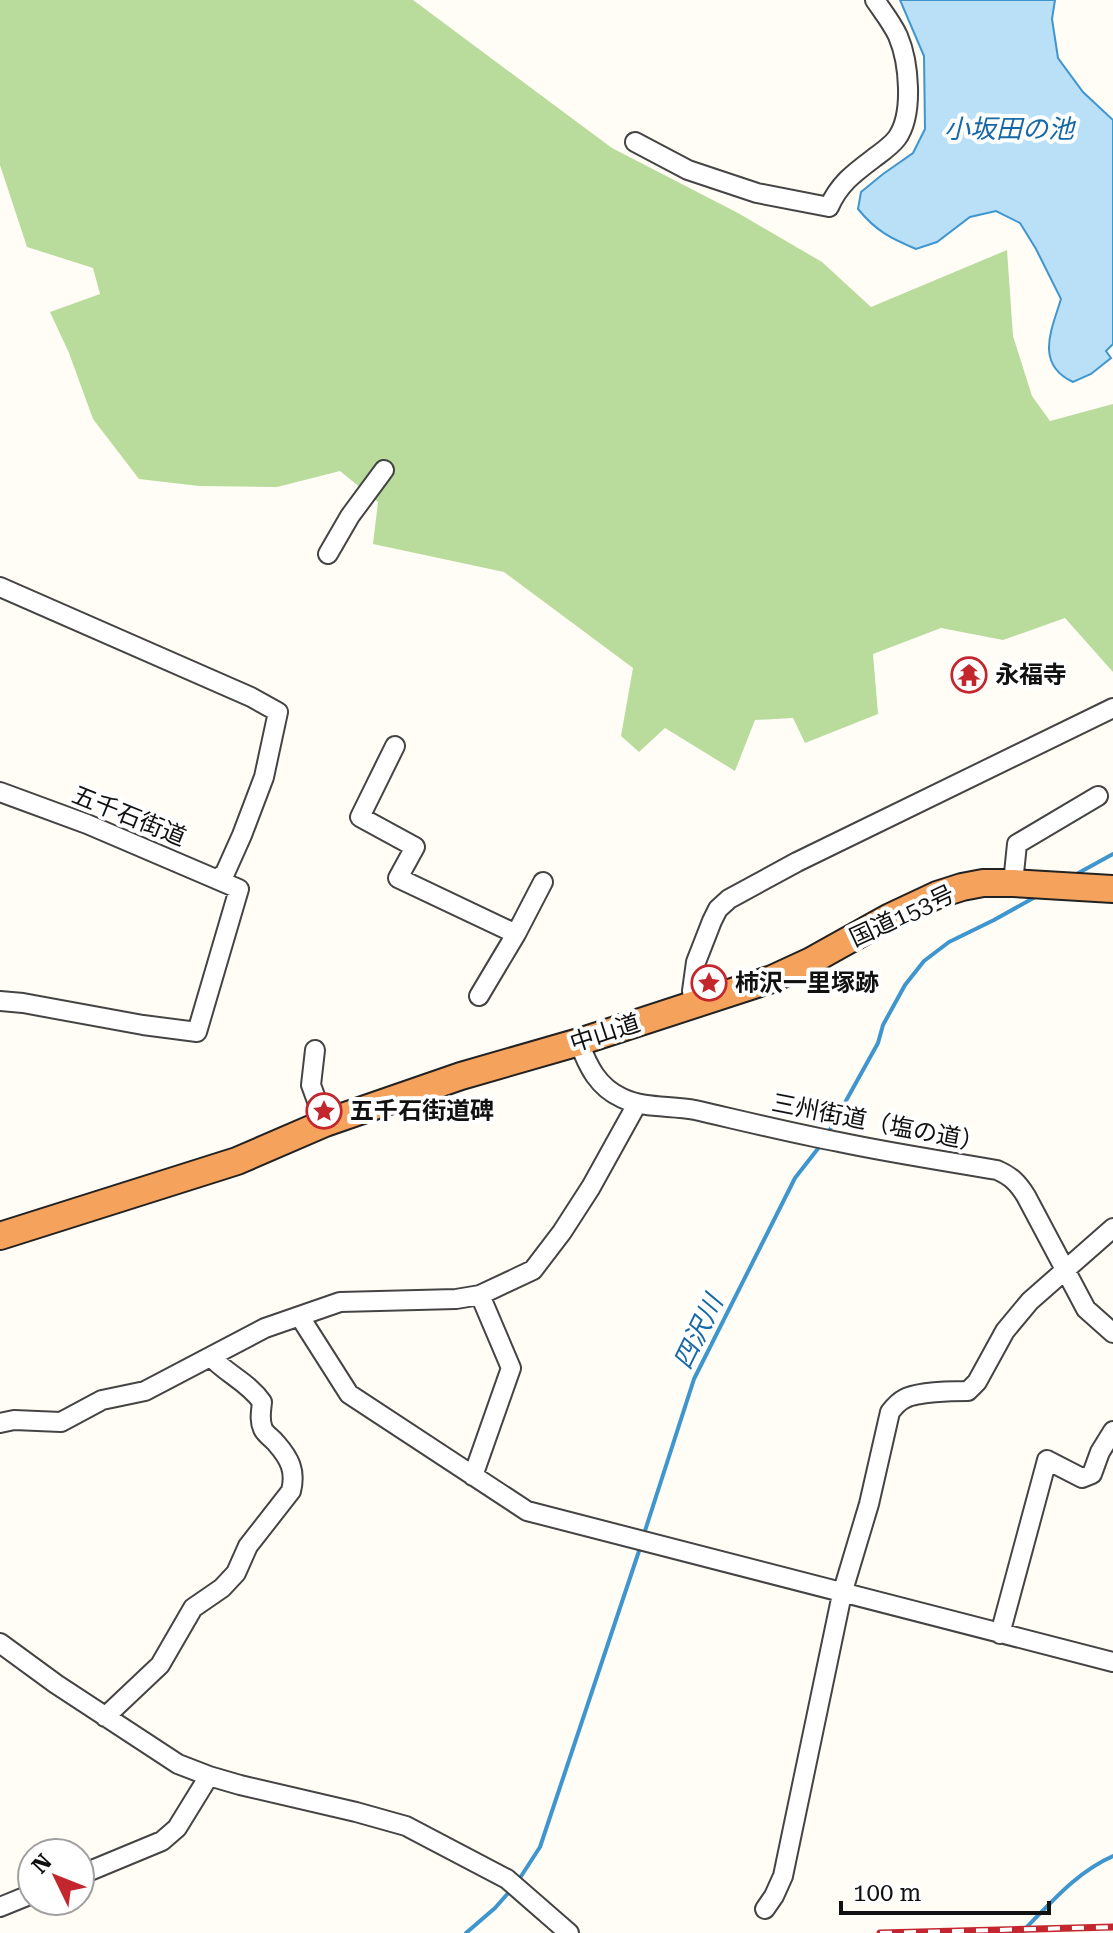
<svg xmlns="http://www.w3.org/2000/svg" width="1113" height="1933" font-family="'Roboto Serif','Noto Sans JP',serif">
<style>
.forest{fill:#b9dc9c}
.water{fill:#b9e0f7;stroke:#3f96cf;stroke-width:2}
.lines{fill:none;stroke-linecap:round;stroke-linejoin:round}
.stream{stroke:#3f96cf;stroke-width:4}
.minor-casing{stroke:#444;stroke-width:22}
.highway-casing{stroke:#222;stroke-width:30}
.minor{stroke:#fff;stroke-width:18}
.highway{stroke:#f5a25d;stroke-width:26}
.rail-casing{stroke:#c4262e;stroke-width:7}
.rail{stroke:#fff;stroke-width:4;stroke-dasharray:12;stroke-linecap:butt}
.labels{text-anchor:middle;stroke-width:8;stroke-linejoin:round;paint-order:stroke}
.poi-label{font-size:24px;font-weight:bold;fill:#111;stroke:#fff;text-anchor:start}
.street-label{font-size:24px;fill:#111;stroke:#fff}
.water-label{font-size:26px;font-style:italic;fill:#1768a6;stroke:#fff}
</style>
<rect width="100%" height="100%" fill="#fffdf5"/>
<path class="forest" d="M 0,0 L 413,0 L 612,148 L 738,213 L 822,262 L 871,307 L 1007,250 L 1013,336 L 1032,396 L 1050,421 L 1113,404 L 1113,672 L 1065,618 L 1003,640 L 941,628 L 873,654 L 878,714 L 805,743 L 793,718 L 755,720 L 735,771 L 665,728 L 639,752 L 621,736 L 633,668 L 504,572 L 373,544 L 378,502 L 340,471 L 277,487 L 199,486 L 139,479 L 93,419 L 69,353 L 50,312 L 100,294 L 93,268 L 27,247 L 0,165 Z"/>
<path class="water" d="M 900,0 L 1055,0 L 1052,19 L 1058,58 L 1083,92 L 1113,120 L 1113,344 L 1106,351 L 1111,358 L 1091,374 L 1073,382 C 1035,364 1051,331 1061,299 L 1036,249 L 1020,223 L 996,211 L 970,217 L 937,242 L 916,249 C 890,238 876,231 858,209 L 861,192 L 883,174 L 913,153 L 925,129 L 924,56 Z"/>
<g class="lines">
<path class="stream" d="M 1073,876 L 1113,854
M 827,1135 L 878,1043 L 883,1025 L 905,985 L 924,961 L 949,942 L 994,920 L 1037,896
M 643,1537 L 694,1379 L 795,1178 L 820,1146
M 518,1881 L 540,1847 L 641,1545
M 466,1933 L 495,1908 L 510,1891
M 1021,1933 C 1049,1905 1076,1872 1113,1856"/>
<defs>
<path id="minor" d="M 635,142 L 688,170 L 757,193 L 829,207 C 839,184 854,173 874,158 C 882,152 891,146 897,138 C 914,114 909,62 898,36 C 892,23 883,12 875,0
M 328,554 L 350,516 L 384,470
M 0,587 L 251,697 L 278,712 L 264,777 L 242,835 L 225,873 L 217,879
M 395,746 L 360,817 L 415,847 L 398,878 L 516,934
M 0,792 L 87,824 L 239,889 L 197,1032 L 143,1025 L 23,1003 L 0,1001
M 1013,883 L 1017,844 L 1098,796
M 479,996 L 516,934 L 543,882
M 696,1004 L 692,991 L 696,962 L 712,921 L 718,909 L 729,899 L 797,862 L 1113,708
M 579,1042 C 588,1067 598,1087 622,1098 C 645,1109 671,1105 695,1110 C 743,1121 791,1133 839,1142 C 891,1153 944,1161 997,1170 C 1011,1176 1018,1183 1026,1196 L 1086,1309 L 1113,1333
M 315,1050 L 311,1085 L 325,1123
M 300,1317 L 349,1394 L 527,1511 L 1113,1662
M 0,1423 L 14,1420 L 61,1422 L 102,1400 L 145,1391 L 265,1328 L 340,1302 L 456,1299 L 480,1295 L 533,1270 L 562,1232 L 591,1187 L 637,1104
M 473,1476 L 511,1368 L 480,1295
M 1000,1634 L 1047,1460 L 1082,1478 L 1092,1474 L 1100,1452 L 1113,1431
M 0,1643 L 56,1684 L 178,1764 L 209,1776 L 240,1785 L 356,1812 L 406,1826 L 507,1879 L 569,1933
M 105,1717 L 160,1665 L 193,1608 L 222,1588 L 236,1573 L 248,1546 L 291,1491 C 296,1471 290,1459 276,1443 C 272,1438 266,1435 263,1429 C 259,1420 261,1412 262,1402 C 249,1383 227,1374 211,1357
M 80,1875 L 162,1841 L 177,1828 L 209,1776
M 0,1907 L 32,1894
M 765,1909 L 774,1896 L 783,1876 L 842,1594 L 869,1504 L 890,1412 C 894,1407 898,1402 904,1399 C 916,1392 953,1391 968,1391 L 977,1382 L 1005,1331 L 1030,1301 L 1113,1228"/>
<path id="highway" d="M 0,1236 L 237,1161 L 325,1123 L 461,1076 L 579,1042 L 772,979 L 811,961 L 888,918 L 937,895 L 962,887 L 983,883 L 1013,883 L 1113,889"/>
</defs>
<use href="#minor" class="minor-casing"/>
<use href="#highway" class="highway-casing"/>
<use href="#minor" class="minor"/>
<use href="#highway" class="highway"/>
<defs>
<path id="rail" d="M 880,1933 L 1113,1927"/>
</defs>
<use href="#rail" class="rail-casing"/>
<use href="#rail" class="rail"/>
</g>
<defs>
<symbol id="temple-ring" viewBox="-11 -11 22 22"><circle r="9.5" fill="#fff" stroke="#c4262e" stroke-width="1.5"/><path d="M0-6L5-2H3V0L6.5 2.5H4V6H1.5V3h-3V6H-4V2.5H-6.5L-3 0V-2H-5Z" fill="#c4262e"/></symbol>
<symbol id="sight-ring" viewBox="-11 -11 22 22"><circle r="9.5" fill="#fff" stroke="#c4262e" stroke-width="1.5"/><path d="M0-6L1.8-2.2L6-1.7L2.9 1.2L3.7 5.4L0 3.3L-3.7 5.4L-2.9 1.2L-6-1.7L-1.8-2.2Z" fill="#c4262e"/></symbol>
</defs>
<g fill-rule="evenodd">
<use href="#temple-ring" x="949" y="655" width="40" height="40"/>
<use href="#sight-ring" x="689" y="963" width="40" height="40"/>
<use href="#sight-ring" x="304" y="1091" width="40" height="40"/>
</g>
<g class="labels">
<g class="poi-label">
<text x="995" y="683">永福寺</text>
<text x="735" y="991">柿沢一里塚跡</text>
<text x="350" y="1119">五千石街道碑</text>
</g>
<g class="street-label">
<text transform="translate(129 816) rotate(22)" y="8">五千石街道</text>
<text transform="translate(902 916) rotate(-25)" y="8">国道153号</text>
<text transform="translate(605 1033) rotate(-18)" y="8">中山道</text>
<text transform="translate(878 1123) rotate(11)" y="8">三州街道（塩の道）</text>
</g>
<g class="water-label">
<text x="1009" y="138">小坂田の池</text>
<text transform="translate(698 1332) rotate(-64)" y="9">四沢川</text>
</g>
</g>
<g transform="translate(56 1877) rotate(313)"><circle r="38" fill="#ffffff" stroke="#a0a0a0" stroke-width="2"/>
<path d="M0-6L14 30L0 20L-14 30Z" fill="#c4262e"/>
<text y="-12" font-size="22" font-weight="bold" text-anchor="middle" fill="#111111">N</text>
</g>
<path d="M841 1901v12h208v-12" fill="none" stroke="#111111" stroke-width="4"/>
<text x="853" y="1901" font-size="24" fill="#111111" stroke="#ffffff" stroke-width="6" paint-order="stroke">100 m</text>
</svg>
